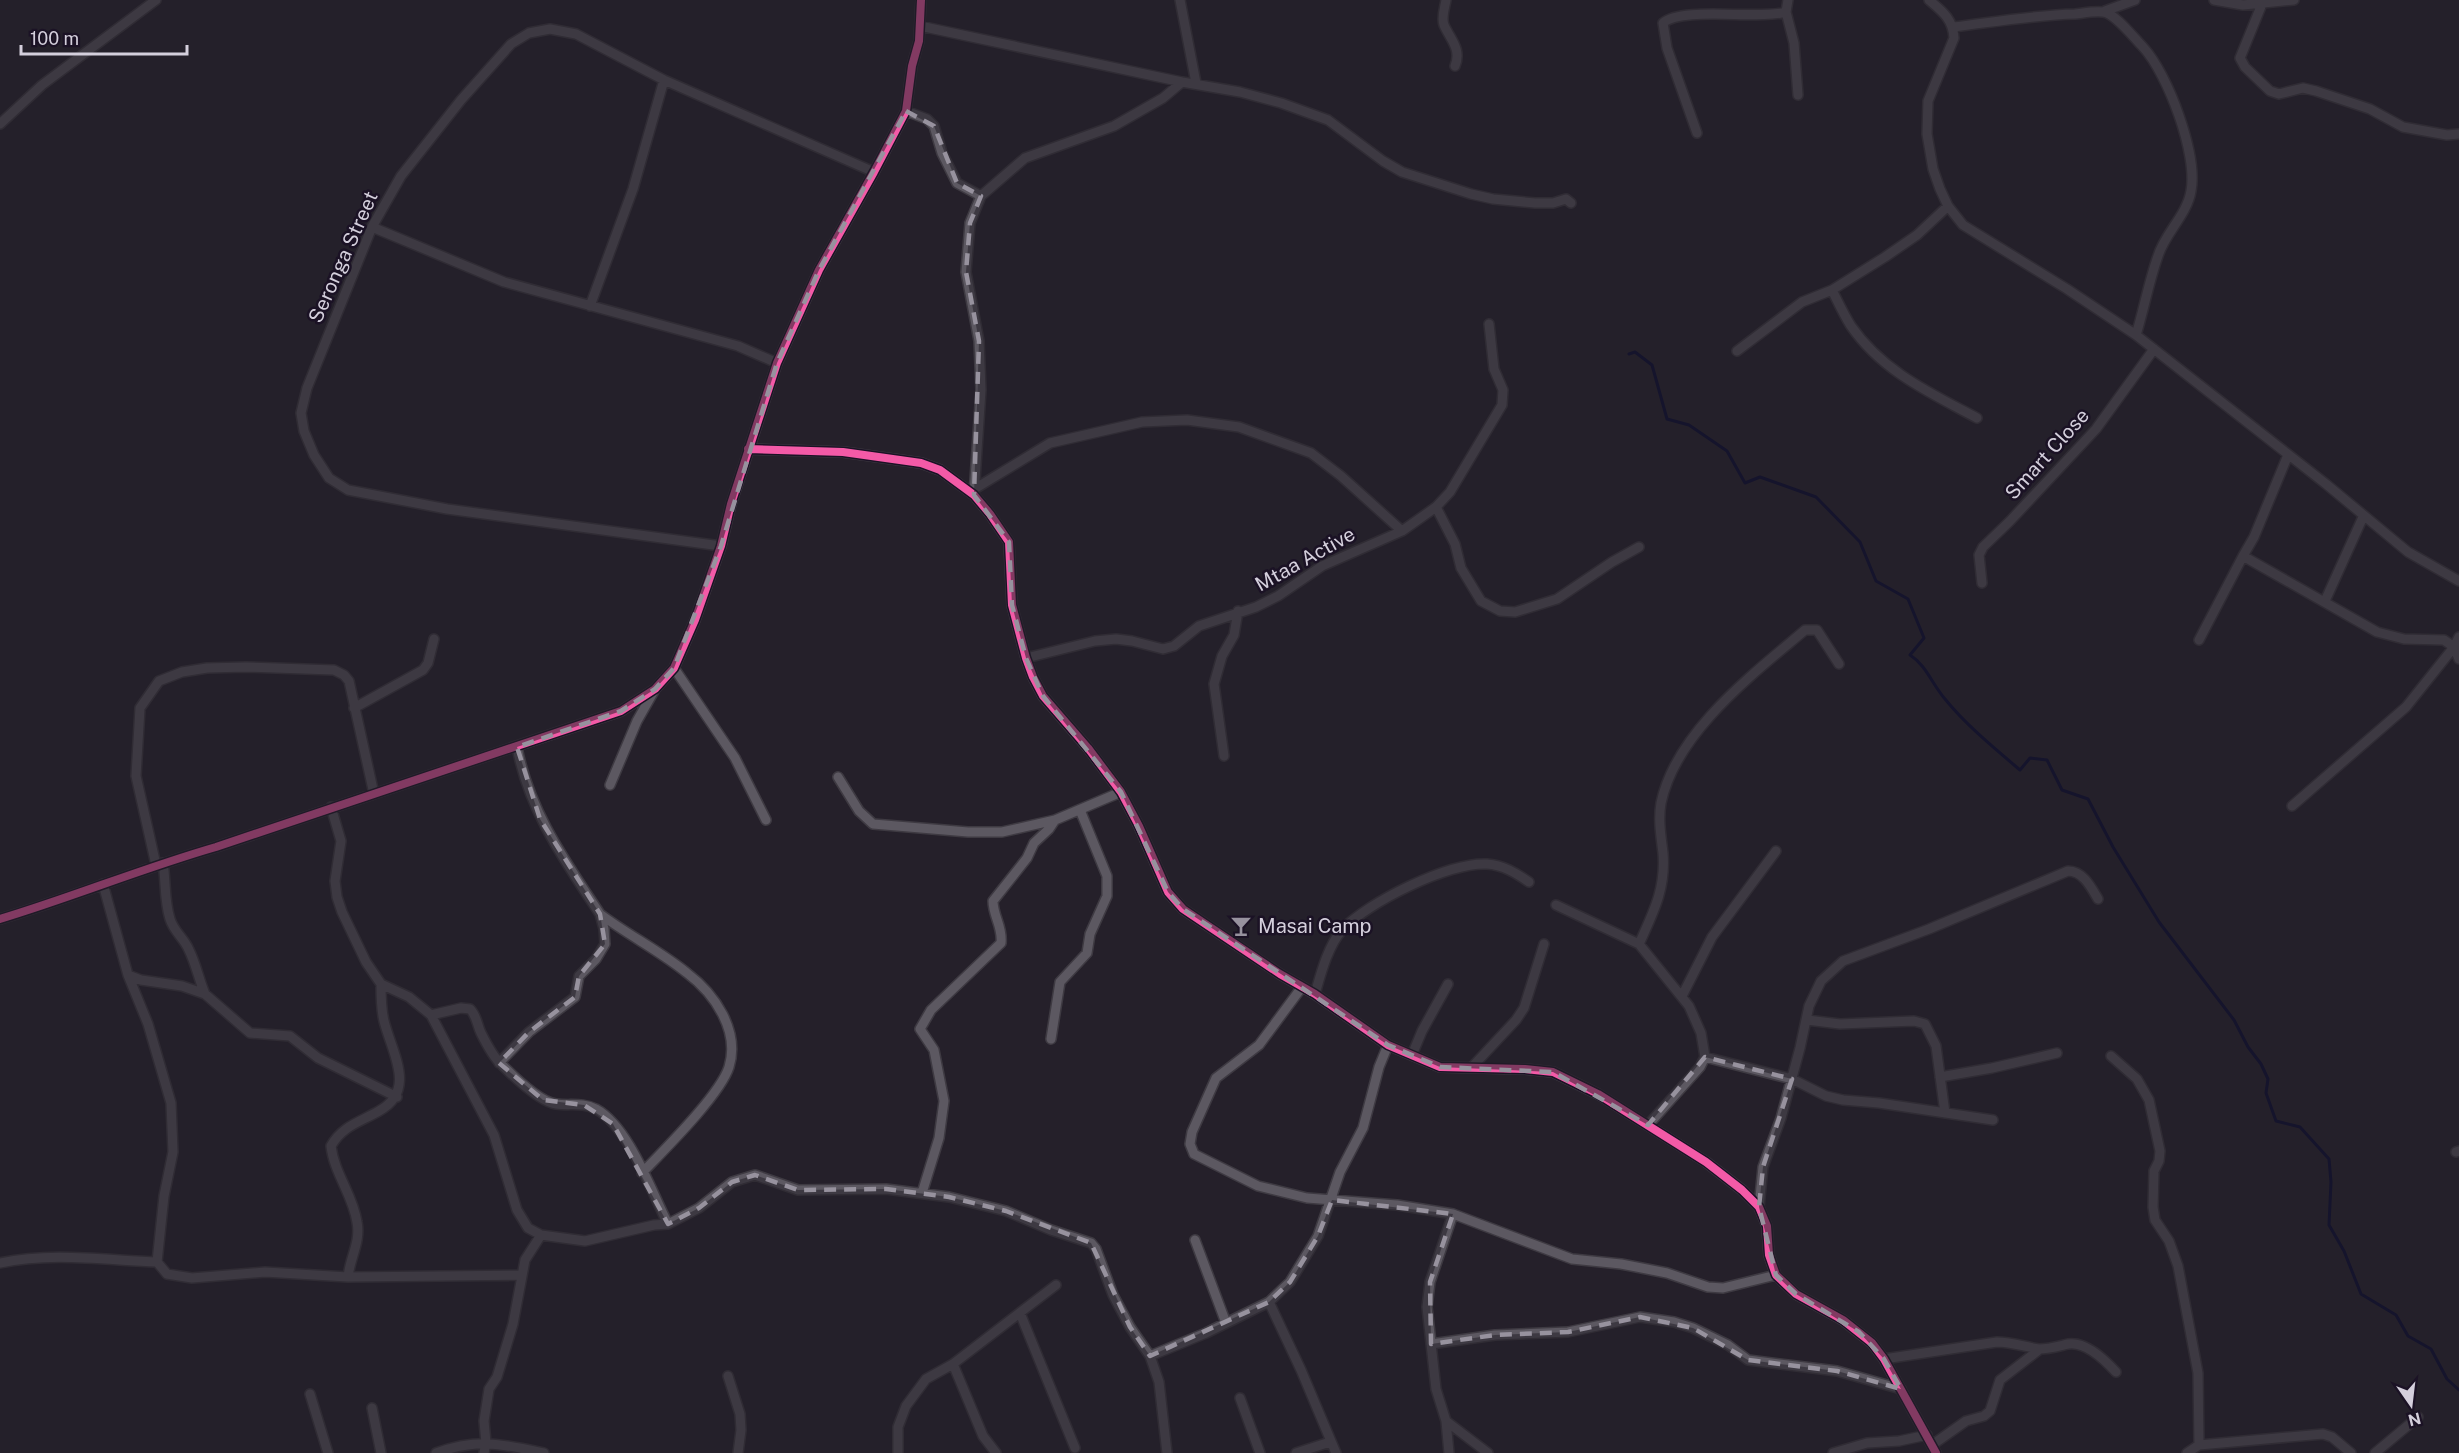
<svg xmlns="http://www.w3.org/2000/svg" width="2459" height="1453" font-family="'Public Sans',sans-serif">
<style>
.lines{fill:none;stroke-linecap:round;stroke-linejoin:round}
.stream{stroke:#030530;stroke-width:3}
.street-casing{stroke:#3e3a42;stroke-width:12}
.street{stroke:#5c5861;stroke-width:9}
.cycleway-casing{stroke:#1b1225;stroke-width:11}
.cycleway{stroke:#f35aa7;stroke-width:8}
.marked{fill:none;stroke:#97929e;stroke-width:4.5;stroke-dasharray:12 8;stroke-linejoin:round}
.labels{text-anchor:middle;stroke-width:5;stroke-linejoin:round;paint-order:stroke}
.street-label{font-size:20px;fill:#d4cfdc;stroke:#1b1225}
.poi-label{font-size:20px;fill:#d4cfdc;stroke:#1b1225;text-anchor:start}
</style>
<rect width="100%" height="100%" fill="#25202a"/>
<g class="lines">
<path class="stream" d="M 1629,354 L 1635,352 L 1652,365 L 1667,419 L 1689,425 L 1727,451 L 1745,483 L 1760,477 L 1816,497 L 1860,542 L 1876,581 L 1908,599 L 1924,638 L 1910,655 C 1926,665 1932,684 1945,699 C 1966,725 1994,748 2020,770 L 2030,758 L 2047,760 L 2062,790 L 2088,799 L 2113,847 L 2159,922 L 2234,1020 L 2248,1047 L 2261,1064 L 2268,1079 L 2266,1093 L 2276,1121 L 2300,1127 L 2329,1159 L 2331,1182 L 2329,1225 L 2344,1251 L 2361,1294 L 2396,1315 L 2408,1336 L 2431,1349 L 2447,1379 L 2459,1390"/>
<defs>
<path id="street" d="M 1180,0 L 1196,83
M 1446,0 C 1445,7 1441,18 1444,25 C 1450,39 1462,49 1455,66
M 1788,0 L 1786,12 L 1794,43 L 1798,95
M 1929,0 C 1942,11 1953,19 1954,38 L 1928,101 L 1927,134 L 1933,169 L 1940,189 L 1948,206 L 1963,225 L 2067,289 L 2136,335 L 2326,484 L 2408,552 L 2459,581
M 2214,0 L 2243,5 L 2294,0
M 2262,4 L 2240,58 L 2245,67 L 2270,91 L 2279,94 L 2303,88 L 2316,91 L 2370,109 L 2403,127 L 2447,135 L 2459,134
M 2105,11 L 2135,0
M 920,26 L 1182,82 L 1240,92 L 1281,103 L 1328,120 L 1383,161 L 1402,172 L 1471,194 L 1493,199 L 1535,203 L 1553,203 L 1566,199 L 1571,203
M 1953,27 C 1994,22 2034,15 2075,14 C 2084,13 2094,11 2103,12 C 2115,13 2134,38 2143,47 C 2168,74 2198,155 2191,191 C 2187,215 2165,233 2158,256 C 2149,281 2144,309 2136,335
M 906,111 L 927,119 L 934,126 L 942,153 L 957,183 L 981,196
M 0,124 L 42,85 L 156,0
M 1697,133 L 1667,48 L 1663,23 C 1682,6 1759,20 1786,12
M 372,227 L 504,282 L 738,346 L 777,363
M 1832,290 C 1838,302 1844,315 1851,326 C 1882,371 1930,393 1977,418
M 590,306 L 633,189 L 664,80
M 1737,351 L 1802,302 L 1832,290 L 1885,257 L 1917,235 L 1948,206
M 748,449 L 843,452 L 921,463 L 940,470 L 974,495 L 990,514 L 1009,542 L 1012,605 L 1026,658 L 1033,677 L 1043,696 L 1088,748 L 1121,792 L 1139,826 L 1168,892 L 1183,909 L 1280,974 L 1315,994 L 1388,1045 L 1440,1067 L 1525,1069 L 1553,1072 L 1598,1094 L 1706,1162 L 1742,1190 L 1759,1207 L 1767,1226 L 1769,1255 L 1776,1275 L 1796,1294 L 1843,1320 L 1872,1343 L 1884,1359 L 1936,1453
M 2288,455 L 2254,537 L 2243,556 L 2377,632 L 2404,639 L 2444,640 L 2454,647 L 2459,659
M 976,488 L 1050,443 L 1142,422 L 1187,420 L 1239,427 L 1311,453 L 1341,476 L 1402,531
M 974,495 L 981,390 L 979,341 L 966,272 L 970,223 L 981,196 L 1025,158 L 1114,126 L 1163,98 L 1182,82
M 1436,507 L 1455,544 L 1461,568 L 1481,601 L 1500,611 L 1515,612 L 1557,599 L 1612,562 L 1639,547
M 721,546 L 447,509 L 348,490 L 329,478 L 314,455 L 304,431 L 301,413 L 307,388 L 372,227 L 401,176 L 461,100 L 511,44 L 529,33 L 550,29 L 576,34 L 664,80 L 874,172
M 1982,583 L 1979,555 L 1983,547 L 2010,521 L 2096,429 L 2154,349
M 2325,601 L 2363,517
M 2199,640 L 2243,556
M 1026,658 L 1095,641 L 1116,639 L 1132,641 L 1163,649 L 1174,646 L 1199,626 L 1256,607 L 1278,596 L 1322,566 L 1402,531 L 1436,507 L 1450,492 L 1502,405 L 1503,390 L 1494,369 L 1489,324
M 674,668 L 735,758 L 766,820
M 354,708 L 423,670 L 428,663 L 434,639
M 1224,756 L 1214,684 L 1222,656 L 1234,635 L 1238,611
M 838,777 L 859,811 L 873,824 L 968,832 L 1002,832 L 1055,820 L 1121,792
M 610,785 L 637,721 L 654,691
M 2292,806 L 2406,707 L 2454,647 L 2459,637
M 331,807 L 341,841 L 335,881 L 337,897 L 342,912 L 366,962 L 381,984 L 409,997 L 431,1015 L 494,1135 L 517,1210 L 528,1228 L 541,1235 L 585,1241 L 654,1225 L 668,1224 L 699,1208 L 732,1182 L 755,1175 L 798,1190 L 886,1189 L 949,1197 L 1006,1211 L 1051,1230 L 1091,1243 L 1096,1249 L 1113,1295 L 1130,1327 L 1150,1356 L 1159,1382 L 1167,1453
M 163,863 C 166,881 164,900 170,919 C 174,932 184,938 189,950 C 196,964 199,980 205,994
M 156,865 L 136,776 L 140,708 L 159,681 L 182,672 L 207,668 L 246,667 L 334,670 L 344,675 L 349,681 L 374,794
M 103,884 L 128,975 L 148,1024 L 171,1103 L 173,1152 L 164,1196 L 157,1262 L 167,1274 L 192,1278 L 265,1272 L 348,1277 L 522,1275
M 1556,905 L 1639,944 L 1689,1006 L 1701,1033 L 1705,1057 L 1700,1067 L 1648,1125
M 600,914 C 628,935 660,951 687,973 C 715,994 740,1031 729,1067 C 720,1095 664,1150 642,1173
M 0,919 C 73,897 143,868 216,847 L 621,711 L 655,689 L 674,668 L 695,620 L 721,546 L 731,504 L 777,363 L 819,270 L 874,172 L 906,111 L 912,66 L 919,41 L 921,0
M 1639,944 C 1653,913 1666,889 1663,853 C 1661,836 1658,820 1661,803 C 1676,732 1752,675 1805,630 L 1817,630 L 1839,664
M 128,975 L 141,980 L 182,986 L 205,994 L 250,1033 L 290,1036 L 318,1058 L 397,1097
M 1302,987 L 1259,1045 L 1216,1078 L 1192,1132 L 1190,1144 L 1194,1154 L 1258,1186 L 1307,1198 L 1397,1205 L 1453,1214 L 1572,1259 L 1621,1264 L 1667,1273 L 1708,1287 L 1723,1288 L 1776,1275
M 1315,994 C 1321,973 1328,946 1342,930 C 1368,902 1449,862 1487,864 C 1503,865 1516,873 1529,882
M 1682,996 L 1712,937 L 1776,851
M 431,1015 L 461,1008 L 470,1009 C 477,1016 477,1025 481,1033 C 486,1043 493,1057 501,1064 C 513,1076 540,1102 556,1104 C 570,1106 582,1102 596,1109 C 629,1127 651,1191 668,1224
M 1807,1020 L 1840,1024 L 1914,1021 L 1925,1024 L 1936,1046 L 1945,1113
M 1051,1039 L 1060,982 L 1087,953 L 1090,934 L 1107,896 L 1107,876 L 1080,810
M 1412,1055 L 1422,1031 L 1448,984
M 2111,1056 L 2137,1079 L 2149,1100 L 2160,1151 L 2159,1161 L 2154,1171 L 2153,1207 L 2155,1220 L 2169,1241 L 2178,1266 L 2198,1373 L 2199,1445
M 1705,1057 L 1792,1079 L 1826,1096 L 1843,1100 L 1879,1103 L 1993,1120
M 499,1063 L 529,1032 L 575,997 L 579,976 L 596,959 L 605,944 L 604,929 L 600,914 C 565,861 529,811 517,747
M 1472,1067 L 1516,1020 L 1524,1008 L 1544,944
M 1940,1077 L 1992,1068 L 2057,1053
M 2456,1152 L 2459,1151
M 922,1193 L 939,1138 L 944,1101 L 934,1050 L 920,1029 L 931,1010 L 1001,943 C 1003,927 993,916 993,901 L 1027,858 L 1034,843 L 1049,829 L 1055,820
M 1759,1207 L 1763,1167 L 1781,1118 L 1800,1048 L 1809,1006 L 1821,981 L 1843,961 L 1929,929 L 2068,871 C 2083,871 2091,887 2098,899
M 1453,1214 L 1430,1282 L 1427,1307 L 1436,1389 L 1446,1421 L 1488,1453
M 1195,1240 L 1226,1323
M 0,1263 C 51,1252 105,1260 157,1262
M 348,1277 C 350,1257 361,1242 357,1222 C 353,1195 334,1173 331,1146 C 342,1126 360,1122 379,1111 C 417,1090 392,1053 384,1021 C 381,1009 381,996 381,984
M 1269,1302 L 1301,1370 L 1336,1453
M 1020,1313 L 1075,1448
M 1431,1344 L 1495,1335 L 1568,1332 L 1640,1317 L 1674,1322 L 1693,1328 L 1728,1345 L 1748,1360 L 1837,1371 L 1901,1389
M 1150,1356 L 1206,1333 L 1269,1302 L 1290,1282 L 1318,1236 L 1340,1172 L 1363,1128 L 1379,1067 L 1388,1045
M 1884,1359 L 1997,1342 C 2012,1342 2025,1347 2039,1349 C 2049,1349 2059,1346 2068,1344 C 2086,1341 2105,1360 2116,1372
M 953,1364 L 983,1436 L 996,1453
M 728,1376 L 740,1414 L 741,1430 L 738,1453
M 310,1394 L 328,1453
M 1240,1398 L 1260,1453
M 372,1408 L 381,1453
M 1446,1421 L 1449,1453
M 1932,1445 L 1966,1421 L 1984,1416 L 1990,1411 L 2000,1380 L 2040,1349
M 436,1453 C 478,1438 502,1444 544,1453
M 484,1453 L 486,1443 L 484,1421 L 489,1389 L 497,1377 L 513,1324 L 525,1260 L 541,1235
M 898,1453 L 898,1427 L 906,1406 L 926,1379 L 953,1364 L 1056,1285
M 1296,1453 L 1330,1442
M 1833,1453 L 1867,1443 L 1899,1441 L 1927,1435
M 2187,1453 L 2199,1445 L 2323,1434 L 2332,1437 L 2351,1453
M 2375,1453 L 2418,1417"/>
</defs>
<use href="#street" class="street-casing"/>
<use href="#street" class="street"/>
<defs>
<path id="cycleway" d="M 748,449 L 843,452 L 921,463 L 940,470 L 974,495 L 990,514 L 1009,542 L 1012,605 L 1026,658 L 1033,677 L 1043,696 L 1088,748 L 1121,792 L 1139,826 L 1168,892 L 1183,909 L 1280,974 L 1315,994 L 1388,1045 L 1440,1067 L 1525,1069 L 1553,1072 L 1598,1094 L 1706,1162 L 1742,1190 L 1759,1207 L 1767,1226 L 1769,1255 L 1776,1275 L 1796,1294 L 1843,1320 L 1872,1343 L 1884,1359 L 1936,1453
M 0,919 C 73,897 143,868 216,847 L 621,711 L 655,689 L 674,668 L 695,620 L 721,546 L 731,504 L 777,363 L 819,270 L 874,172 L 906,111 L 912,66 L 919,41 L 921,0"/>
</defs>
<use href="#cycleway" class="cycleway-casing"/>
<use href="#cycleway" class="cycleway"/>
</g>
<path d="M0 0H2459V1453H0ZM 906,111 L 934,126 L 957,183 L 981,196 L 970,223 L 966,272 L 979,341 L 974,495 L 1009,542 L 1012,605 L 1026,658 L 1043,696 L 1121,792 L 1168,892 L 1183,909 L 1388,1045 L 1440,1067 L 1553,1072 L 1648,1125 L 1705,1057 L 1792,1079 L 1763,1167 L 1759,1207 L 1776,1275 L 1796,1294 L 1859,1332 L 1884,1359 L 1901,1389 L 1837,1371 L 1748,1360 L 1693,1328 L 1640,1317 L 1568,1332 L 1495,1335 L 1431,1344 L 1430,1282 L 1453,1214 L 1332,1200 L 1318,1236 L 1290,1282 L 1269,1302 L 1150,1356 L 1130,1327 L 1091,1243 L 1006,1211 L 949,1197 L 886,1189 L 798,1190 L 755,1175 L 732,1182 L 699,1208 L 668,1224 L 613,1124 L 584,1105 L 543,1100 L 499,1063 L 529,1032 L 575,997 L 579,976 L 605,944 L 600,914 L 540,819 L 517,747 L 621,711 L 655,689 L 674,668 L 721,546 L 777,363 L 819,270 Z" fill="#25202a" fill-opacity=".55" fill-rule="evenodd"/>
<path class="marked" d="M 906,111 L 934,126 L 957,183 L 981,196 L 970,223 L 966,272 L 979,341 L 974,495 L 1009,542 L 1012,605 L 1026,658 L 1043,696 L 1121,792 L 1168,892 L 1183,909 L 1388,1045 L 1440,1067 L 1553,1072 L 1648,1125 L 1705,1057 L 1792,1079 L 1763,1167 L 1759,1207 L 1776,1275 L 1796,1294 L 1859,1332 L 1884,1359 L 1901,1389 L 1837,1371 L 1748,1360 L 1693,1328 L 1640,1317 L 1568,1332 L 1495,1335 L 1431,1344 L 1430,1282 L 1453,1214 L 1332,1200 L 1318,1236 L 1290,1282 L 1269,1302 L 1150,1356 L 1130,1327 L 1091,1243 L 1006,1211 L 949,1197 L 886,1189 L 798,1190 L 755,1175 L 732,1182 L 699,1208 L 668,1224 L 613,1124 L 584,1105 L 543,1100 L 499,1063 L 529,1032 L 575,997 L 579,976 L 605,944 L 600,914 L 540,819 L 517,747 L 621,711 L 655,689 L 674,668 L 721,546 L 777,363 L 819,270 Z"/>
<defs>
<symbol id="bar-bare" viewBox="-9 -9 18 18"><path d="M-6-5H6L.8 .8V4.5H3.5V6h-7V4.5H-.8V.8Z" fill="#97929e" stroke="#1b1225" stroke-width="2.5" paint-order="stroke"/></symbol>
</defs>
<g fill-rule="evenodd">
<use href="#bar-bare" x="1226" y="911" width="30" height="30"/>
</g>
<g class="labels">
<g class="street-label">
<text transform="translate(343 257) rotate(-66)" y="7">Seronga Street</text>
<text transform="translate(2047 454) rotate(-48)" y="7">Smart Close</text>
<text transform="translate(1305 559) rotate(-29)" y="7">Mtaa Active</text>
</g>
<g class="poi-label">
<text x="1258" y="933">Masai Camp</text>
</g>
</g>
<g transform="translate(2411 1405) rotate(166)" stroke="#1b1225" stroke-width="4.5" paint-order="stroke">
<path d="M0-4.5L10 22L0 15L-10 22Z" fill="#d4cfdc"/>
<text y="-9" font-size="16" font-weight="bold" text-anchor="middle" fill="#d4cfdc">N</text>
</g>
<path d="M21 45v9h166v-9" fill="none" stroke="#d4cfdc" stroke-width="3"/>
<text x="30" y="45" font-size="18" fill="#d4cfdc" stroke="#1b1225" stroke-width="4.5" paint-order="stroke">100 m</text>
</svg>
